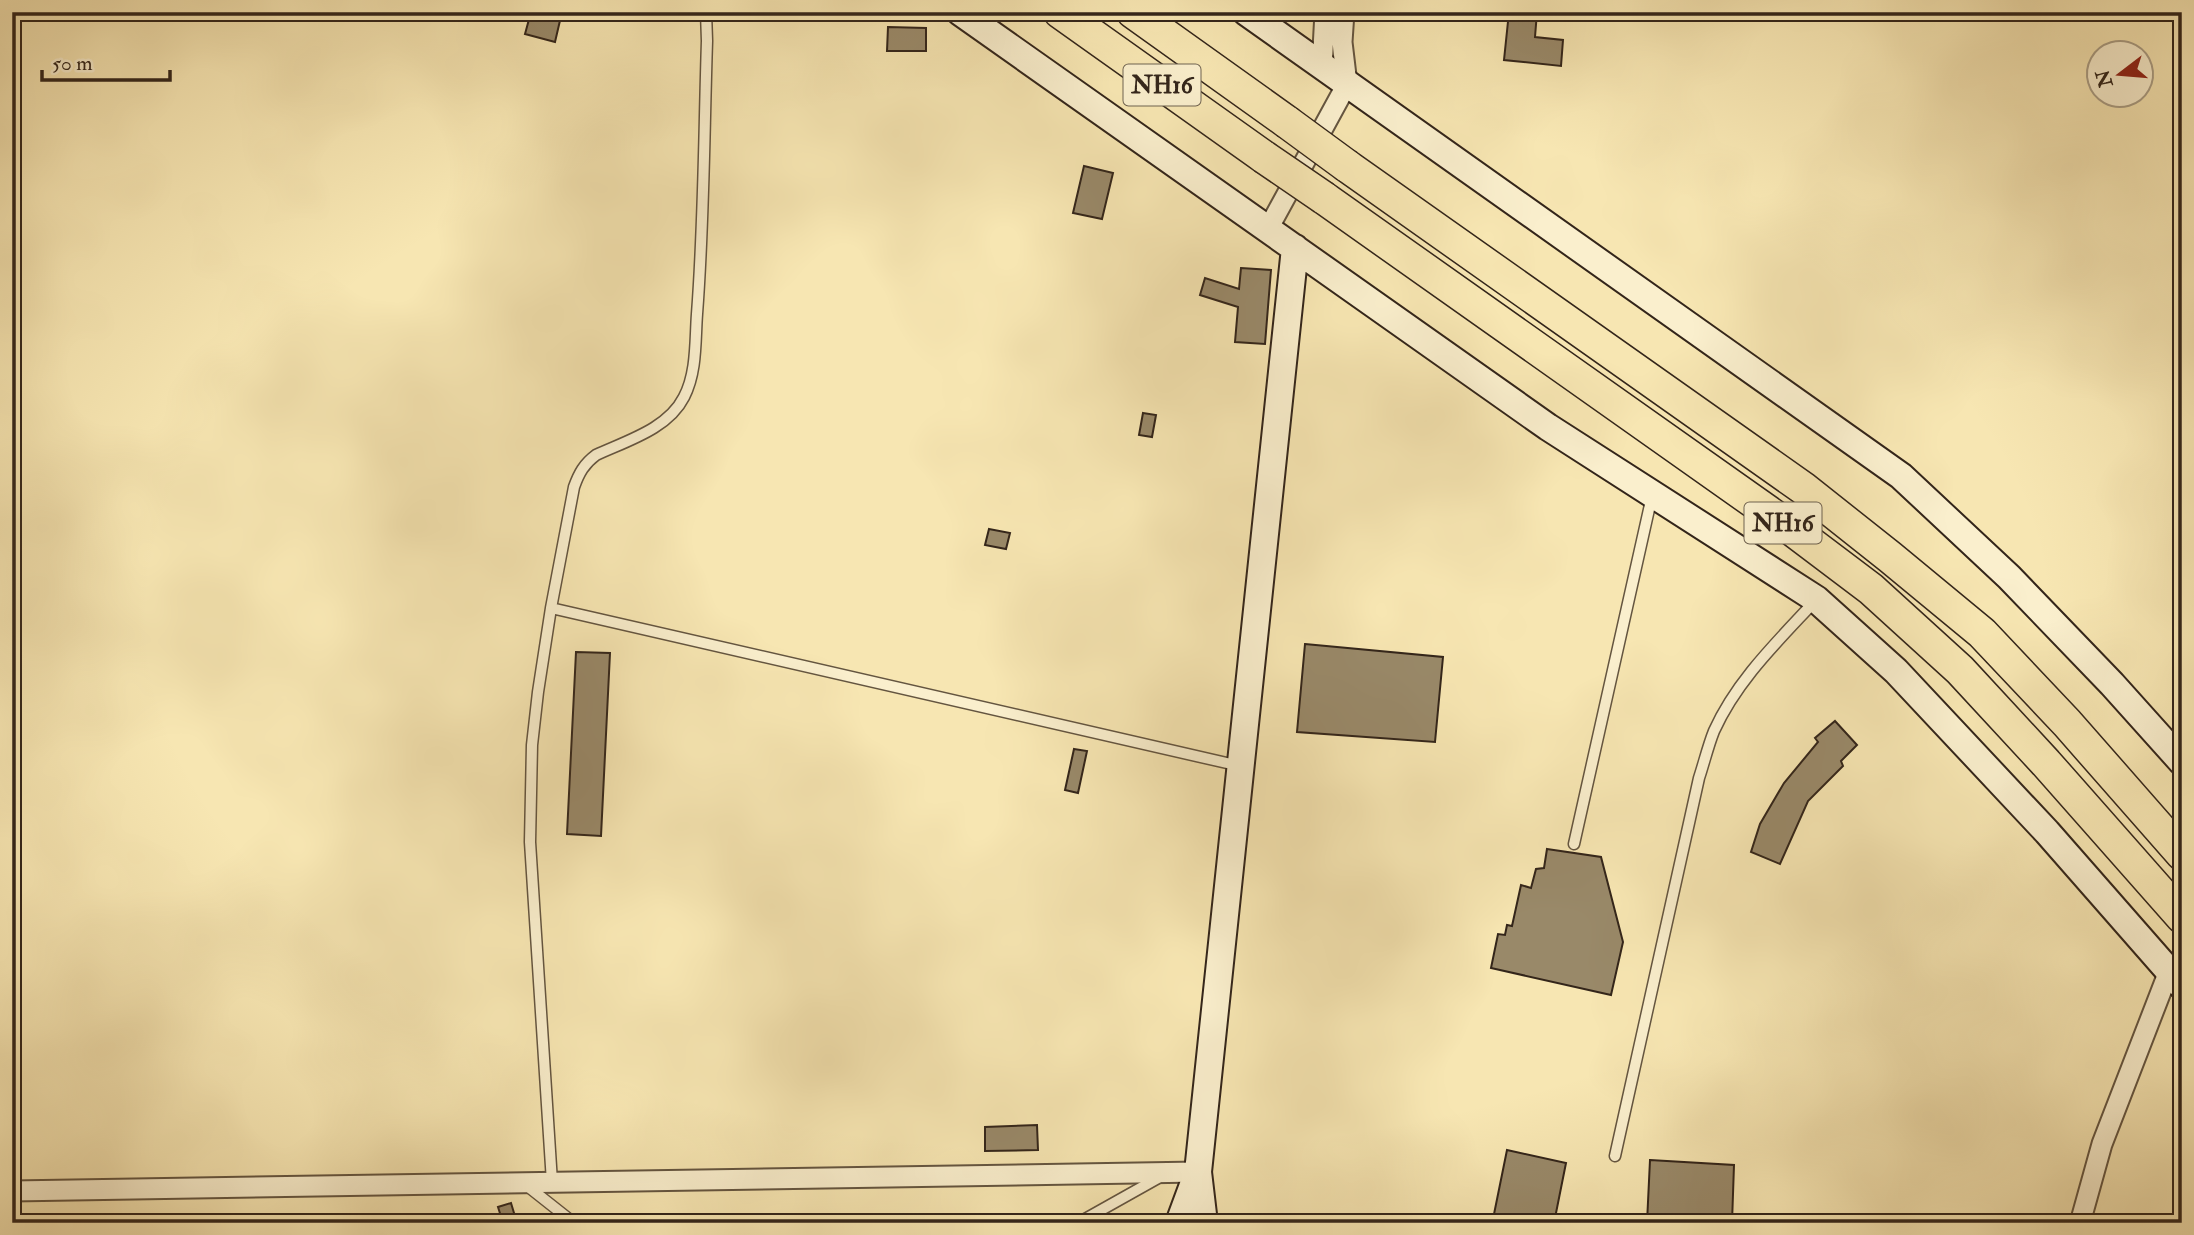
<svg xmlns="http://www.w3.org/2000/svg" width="2194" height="1235" font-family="'IM FELL Double Pica',serif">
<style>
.building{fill:#998969;stroke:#33251a;stroke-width:2}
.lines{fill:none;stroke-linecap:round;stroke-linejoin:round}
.service-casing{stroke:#645540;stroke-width:13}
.minor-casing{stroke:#645540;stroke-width:23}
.secondary-casing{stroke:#33251a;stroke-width:30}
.trunk-casing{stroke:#33251a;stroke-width:35}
.service{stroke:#faefcd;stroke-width:10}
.minor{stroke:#faefcd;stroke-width:19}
.secondary{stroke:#faefcd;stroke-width:26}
.trunk{stroke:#f7e6b2;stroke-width:32}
.trunk-bridge-casing{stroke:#33251a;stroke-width:35;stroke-linecap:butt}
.trunk-bridge{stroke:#f7e6b2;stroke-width:32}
.labels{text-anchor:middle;stroke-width:7;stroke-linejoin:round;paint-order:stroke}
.shield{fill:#faefcd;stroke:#6f6250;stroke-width:2}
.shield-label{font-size:24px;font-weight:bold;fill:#33251a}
</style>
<rect width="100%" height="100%" fill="#f7e6b2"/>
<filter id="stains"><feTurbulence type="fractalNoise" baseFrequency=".00286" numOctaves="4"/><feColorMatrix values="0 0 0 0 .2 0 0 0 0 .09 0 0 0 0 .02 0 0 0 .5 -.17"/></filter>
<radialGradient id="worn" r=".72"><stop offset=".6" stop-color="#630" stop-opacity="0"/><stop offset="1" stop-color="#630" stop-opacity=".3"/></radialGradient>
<path class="building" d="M 531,12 L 562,12 L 555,42 L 525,34 Z
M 1509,12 L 1537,12 L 1535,37 L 1563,40 L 1561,66 L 1504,60 Z
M 888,27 L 926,28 L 926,51 L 887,51 Z
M 1084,166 L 1113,173 L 1102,219 L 1073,213 Z
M 1241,268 L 1271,270 L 1265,344 L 1235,342 L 1238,307 L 1200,295 L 1205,278 L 1239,289 Z
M 1143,413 L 1156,415 L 1152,437 L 1139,435 Z
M 989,529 L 1010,533 L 1006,549 L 985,545 Z
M 1305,644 L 1443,657 L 1435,742 L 1297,732 Z
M 576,652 L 610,653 L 601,836 L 567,834 Z
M 1835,721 L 1857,745 L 1841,761 L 1843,766 L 1808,801 L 1780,864 L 1751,852 L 1760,824 L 1784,783 L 1818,742 L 1815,738 Z
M 1074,749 L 1087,751 L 1078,793 L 1065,790 Z
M 1547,849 L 1601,857 L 1623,942 L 1611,995 L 1491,968 L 1498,934 L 1505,935 L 1507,925 L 1512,926 L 1521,885 L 1531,888 L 1536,869 L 1544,868 Z
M 1037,1125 L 1038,1150 L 985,1151 L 985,1127 Z
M 1507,1150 L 1566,1163 L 1554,1223 L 1508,1223 L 1493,1219 Z
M 1650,1160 L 1734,1165 L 1732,1223 L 1647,1223 Z
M 511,1203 L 517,1223 L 503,1223 L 498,1207 Z"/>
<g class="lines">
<defs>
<path id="service" d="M 551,608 L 1240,766
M 1574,844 L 1652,496
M 1615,1156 L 1699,778 C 1704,763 1708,746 1714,731 C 1737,680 1778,641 1815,601
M 552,1182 L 530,842 L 532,745 L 538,692 L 551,608 L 574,487 C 579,473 584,464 596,455 C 626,441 668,429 684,397 C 697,372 695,341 697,314 C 704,223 704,132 707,41 L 706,12
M 526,1185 L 574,1223
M 1078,1223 L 1160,1177
M 2180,1223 L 2182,1217"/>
<path id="minor" d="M 1322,68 L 1325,12
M 1268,229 L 1347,84 L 1342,42 L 1344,12
M 12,1191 L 1198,1172
M 2080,1223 L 2102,1144 L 2169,971"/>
<path id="secondary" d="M 960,12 L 1548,427 L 1816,599 L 1896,671 L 2047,832 L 2182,986
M 1246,12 L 1901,476 L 2009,577 L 2112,684 L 2182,762
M 1179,1223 L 1196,1177
M 1204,1223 L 1198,1172 L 1295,248"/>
<path id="trunk" d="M 1060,12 L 1264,157
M 1133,12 L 1287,122
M 1347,166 L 1803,488 L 1890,557 L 1982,633 L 2067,723 L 2182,854
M 1324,198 L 1781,521 L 1871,589 L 1960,670 L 2046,763 L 2182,917"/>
</defs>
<use href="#service" class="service-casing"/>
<use href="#minor" class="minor-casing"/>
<use href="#secondary" class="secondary-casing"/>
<use href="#trunk" class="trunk-casing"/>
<use href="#service" class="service"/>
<use href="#minor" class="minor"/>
<use href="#secondary" class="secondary"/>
<use href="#trunk" class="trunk"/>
<defs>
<path id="trunk-bridge" d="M 1287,122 L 1347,166
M 1264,157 L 1324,198"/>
</defs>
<use href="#trunk-bridge" class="trunk-bridge-casing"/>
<use href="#trunk-bridge" class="trunk-bridge"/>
</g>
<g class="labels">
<g class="shield">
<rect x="1123.5" y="64.5" width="77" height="41" rx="5"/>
<rect x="1744.5" y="502.5" width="77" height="41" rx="5"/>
</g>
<g class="shield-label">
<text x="1162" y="93">NH16</text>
<text x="1783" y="531">NH16</text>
</g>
</g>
<rect width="2194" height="1235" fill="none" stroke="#f7e6b2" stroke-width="42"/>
<rect x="14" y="14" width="2166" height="1207" fill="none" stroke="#33251a" stroke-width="3.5"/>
<rect x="21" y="21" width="2152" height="1193" fill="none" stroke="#33251a" stroke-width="2"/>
<g transform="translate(2120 74) rotate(254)"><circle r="33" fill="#faefcd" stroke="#aa9e85" stroke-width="2"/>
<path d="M0-5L12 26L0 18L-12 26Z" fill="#8f2418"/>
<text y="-10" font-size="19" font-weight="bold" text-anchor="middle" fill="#33251a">N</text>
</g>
<path d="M42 70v10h128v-10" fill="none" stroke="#33251a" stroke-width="3.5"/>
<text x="52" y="70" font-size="21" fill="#33251a" stroke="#faefcd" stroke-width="5" paint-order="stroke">50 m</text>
<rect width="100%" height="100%" filter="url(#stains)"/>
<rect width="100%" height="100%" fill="url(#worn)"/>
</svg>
